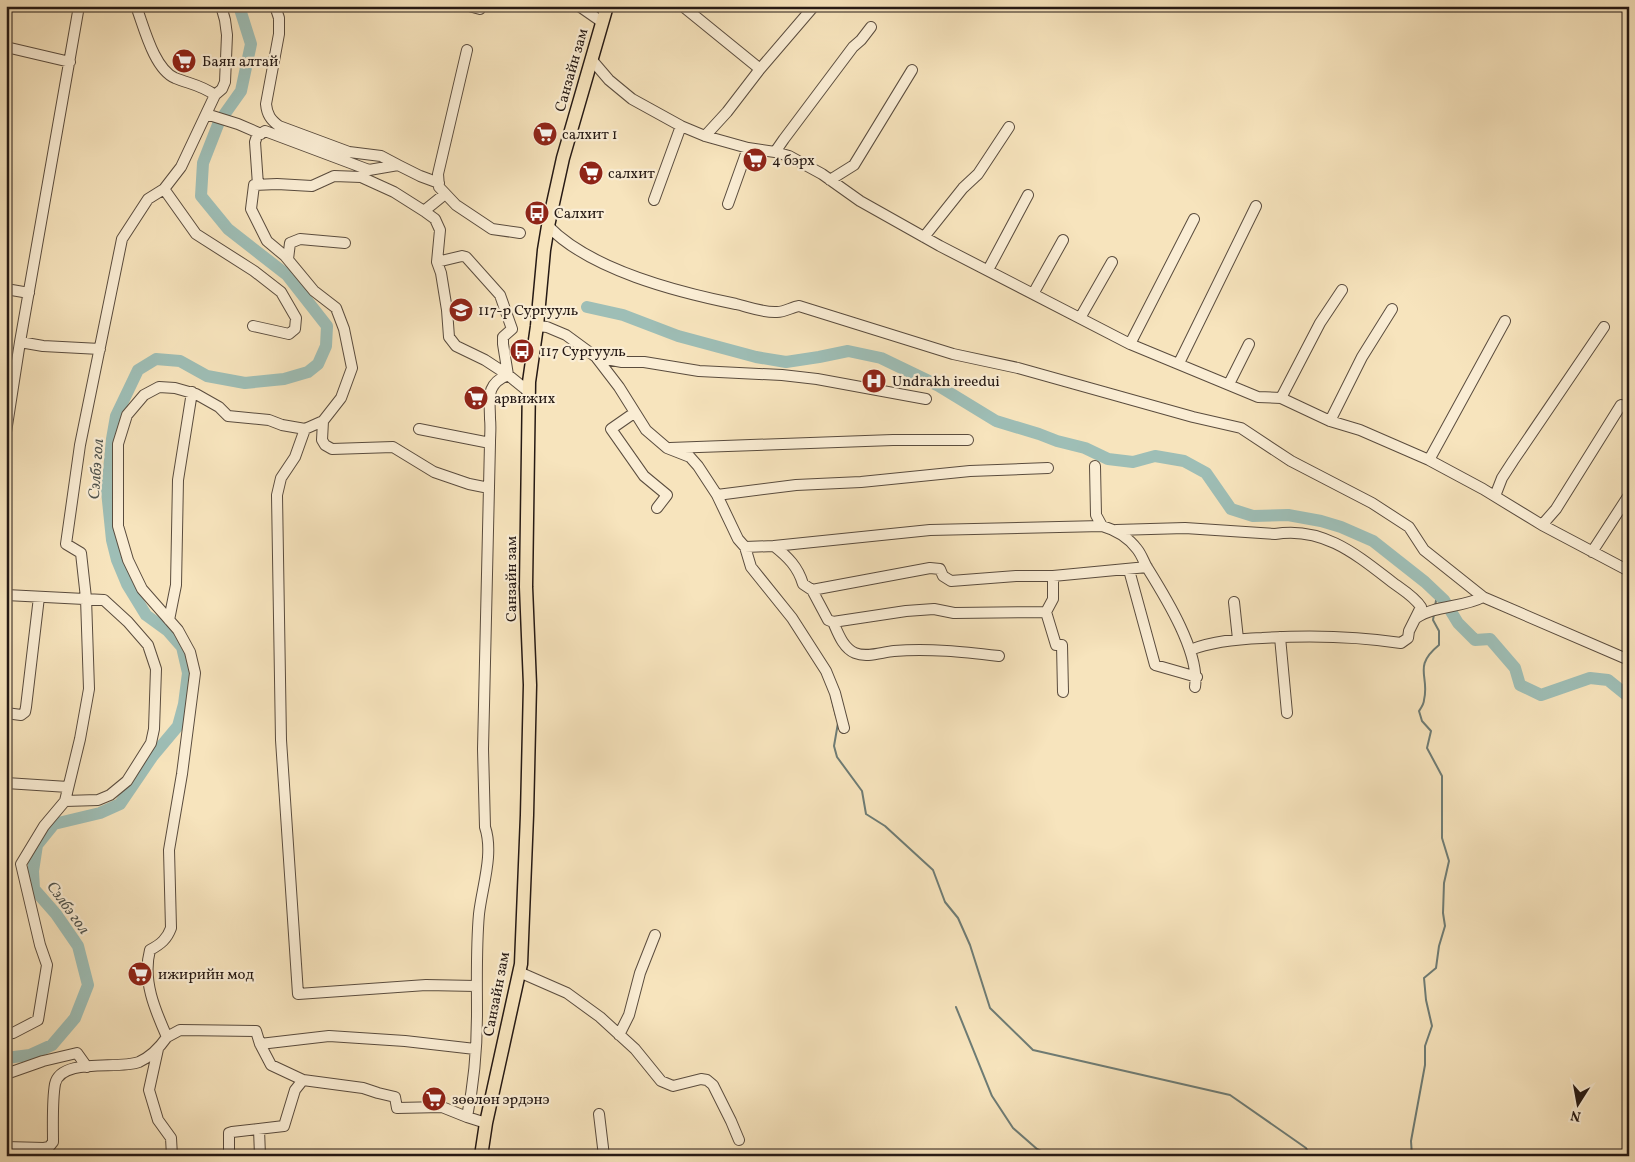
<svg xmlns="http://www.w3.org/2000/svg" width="1635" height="1162" font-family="Vollkorn,serif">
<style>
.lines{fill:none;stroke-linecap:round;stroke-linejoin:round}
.stream{stroke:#6e7c75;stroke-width:2}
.river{stroke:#9ebeb6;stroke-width:12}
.minor-casing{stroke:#5a4c3e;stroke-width:12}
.major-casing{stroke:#251914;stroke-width:15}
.minor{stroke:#faedd4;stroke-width:10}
.major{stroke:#f7e4bd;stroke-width:12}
.labels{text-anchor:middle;stroke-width:4.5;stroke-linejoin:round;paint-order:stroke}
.poi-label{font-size:15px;fill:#251914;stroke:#faedd4;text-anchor:start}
.street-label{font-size:15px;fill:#251914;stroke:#faedd4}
.water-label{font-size:16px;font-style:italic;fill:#4f534d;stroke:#faedd4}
</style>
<rect width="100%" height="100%" fill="#f7e4bd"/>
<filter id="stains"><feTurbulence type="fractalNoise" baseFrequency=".004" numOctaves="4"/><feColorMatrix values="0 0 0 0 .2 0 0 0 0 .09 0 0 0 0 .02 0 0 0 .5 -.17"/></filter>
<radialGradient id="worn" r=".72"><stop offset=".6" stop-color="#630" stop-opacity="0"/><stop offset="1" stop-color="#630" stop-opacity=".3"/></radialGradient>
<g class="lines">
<path class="stream" d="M 1435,607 L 1437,594
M 831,696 L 836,716
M 838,723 L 834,746 L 837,757 L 862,791 L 866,814 L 885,826 L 933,870 L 945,902 L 958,918 L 970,945 L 990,1008 L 1033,1050 L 1230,1095 L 1306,1148 L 1310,1156
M 956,1007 L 992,1096 L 1013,1128 L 1037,1149 L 1051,1156
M 1412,1156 L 1411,1141 L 1425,1065 L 1425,1046 L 1432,1026 L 1426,1000 L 1424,978 L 1436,968 L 1439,946 L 1445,926 L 1443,913 L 1444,883 L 1449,861 L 1442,838 L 1442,776 L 1427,748 L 1431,731 L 1422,721 L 1419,711 C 1421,708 1424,704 1424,700 C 1430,676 1412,667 1439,645 L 1439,631 L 1433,620 L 1434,614"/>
<path class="river" d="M 587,307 L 623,315 L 678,336 L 756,357 L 786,362 L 819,357 L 848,351 L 881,358 L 937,385 L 996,421 L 1039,434 L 1057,441 L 1085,448 L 1108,459 L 1133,462 L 1155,456 L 1184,461 L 1206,473 L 1231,509 L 1253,516 L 1288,515 L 1321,521 L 1341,527 L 1373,541 L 1425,582 L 1444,600 L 1458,623 L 1475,640 L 1490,639 L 1515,668 L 1520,685 L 1541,695 L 1590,678 L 1608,680 L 1629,697
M 6,1058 L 30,1055 L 52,1045 L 75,1018 L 88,985 L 78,946 L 56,914 L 34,889 L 33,871 L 37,845 L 54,824 L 100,813 L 120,804 L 152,757 L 178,726 L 184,704 L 188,673 L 182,647 L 168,631 L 146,615 L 127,584 L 117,560 L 112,540 L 107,491 L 112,439 L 116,416 L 138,370 L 156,359 L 180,361 L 207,376 L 245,383 L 284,379 L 308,372 L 318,364 L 326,346 L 327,326 L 287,275 L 228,229 L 201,196 L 203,163 L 219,122 L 241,91 L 251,44 L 239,6"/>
<defs>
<path id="minor" d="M 275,6 L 279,18 L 279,34 L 266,104 C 267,115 271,120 279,126 L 349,152 L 381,156 L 398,165
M 469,6 L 480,9 L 480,6
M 579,6 L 602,22
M 685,8 L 760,69
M 6,47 L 70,62
M 467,50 L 438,174 L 439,187 L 456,205 L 492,229 L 520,233
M 591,59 L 609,80 L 632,99 L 681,126 L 705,136 L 748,148 L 775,152 L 789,156 L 822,174 L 860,201 L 940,246 L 1130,344 L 1258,397 L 1281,398 L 1330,421 L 1360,430 L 1429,460 L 1483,489 L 1542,525 L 1629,571
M 215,95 L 222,89 L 225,82 L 227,35 L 225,20 L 221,6
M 206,114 L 238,124 L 261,134
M 705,136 L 727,112 L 760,69 L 814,6
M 775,152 L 784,139 L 853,47 L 861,40 L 871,27
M 830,180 L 854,165 L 912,70
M 258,185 L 255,142 L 257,136 L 265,131 L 369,170 L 398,165 L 420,176 L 439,183
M 164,189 L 196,234 L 254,271 L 281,292 L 296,318 L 295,329 L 289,334 L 253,326
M 654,200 L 681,126
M 728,204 L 748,148
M 424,211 L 445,194
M 548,226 C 590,270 677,292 736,304 C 749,307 764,313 777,312 C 785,312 792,307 799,306 L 953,354 L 1018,368 L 1193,417 L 1241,428 L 1291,461 L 1372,503 L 1409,527 L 1424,550 L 1483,597 L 1629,660
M 924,237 L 963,188 L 978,174 L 1009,127
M 288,259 L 290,243 L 300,239 L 345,243
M 988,270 L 1028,195
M 6,289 L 29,293
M 1033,294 L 1063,240
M 1080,318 L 1112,262
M 537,326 L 547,327 L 566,335 L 596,357 L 619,387 L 646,430 L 667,448 L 690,457 L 698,466 L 717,495 L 738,539 L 745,547 L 774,546 L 930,530 L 1102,526 C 1116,530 1128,537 1137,549 C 1142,555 1144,563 1148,569 C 1166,598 1200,653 1195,687
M 20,342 L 43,346 L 100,349
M 1130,344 L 1194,219
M 596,357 L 622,362 L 644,362 L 699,371 L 782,375 L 817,379 L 926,399
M 1179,363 L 1256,206
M 1229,384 L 1249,344
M 1281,398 L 1320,323 L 1342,290
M 634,413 L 611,429 L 644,476 L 667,495 L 657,508
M 323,421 L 322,440 L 325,445 L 332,449 L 393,447 L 434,472 L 469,484 L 489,488
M 1330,421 L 1362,357 L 1392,309
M 305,429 L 295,457 L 281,478 L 277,495 L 281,740 L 298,994 L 426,985 L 476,986
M 419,429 L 490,443 C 490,435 491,427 490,419 C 490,399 485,384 508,375 L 503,344 L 503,337 L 512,329 L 500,295 L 466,257 L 462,256 L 437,262
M 6,432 L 20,342 L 79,6
M 670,448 L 893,440 L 968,440
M 1429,460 L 1505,321
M 1095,466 L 1096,515 L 1102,526
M 717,495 L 796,485 L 861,482 L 970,471 L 1048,468
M 1495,496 L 1502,478 L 1513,461 L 1604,327
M 1542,525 L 1556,509 L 1621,405
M 1116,530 L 1185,528 L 1275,534 C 1323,526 1357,555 1392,582 C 1401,589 1414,596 1421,607 L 1409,631 L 1408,638 L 1401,643 C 1355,636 1309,635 1262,638 C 1238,639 1213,641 1190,650
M 774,546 C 788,557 798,567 803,584 L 812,590 L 828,620 L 833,622 C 838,633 843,648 855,653 C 867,658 882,652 894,651 C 929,648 964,652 999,656
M 745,547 L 751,567 L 792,618 L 826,671 L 835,693 L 844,728
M 1592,552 L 1629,495
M 1129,570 L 1155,665 L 1197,677
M 812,590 L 930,568 L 940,569 L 943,576 L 951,581 L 1016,576 L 1053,576 L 1147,567
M 6,595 L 104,600 L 128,622 L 148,645 L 156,669 L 154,729 L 151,743 L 127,781 L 110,795 L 98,800 L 65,801
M 1234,602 L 1238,639
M 1046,612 L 1056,645 L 1062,645 L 1063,692
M 1416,618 C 1435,605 1462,608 1483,597
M 169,620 L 176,585 L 178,480 L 192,392
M 833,622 L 906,611 L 934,609 L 954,613 L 1046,612 L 1053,599 L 1053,576
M 1280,637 L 1287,713
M 6,713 L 21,715 L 25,712 L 26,707 L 39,597
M 6,783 L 68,787
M 519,972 L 567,993 L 600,1017 L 635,1049 L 661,1081 L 673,1086 L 701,1079 L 707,1080 L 713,1085 L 731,1121 L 739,1140
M 6,1034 L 13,1033 L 38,1020 L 47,965 L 40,945 L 21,864 L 44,826 L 65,801 L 80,739 L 89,689 L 86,598 L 81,553 L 66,544 L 80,445 L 122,239 L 148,199 L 164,189 L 181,167 L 215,95 C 201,85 190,84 175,78 C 154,69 144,27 136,6
M 619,1035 L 629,1015 L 640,973 L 655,935
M 260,1044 L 329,1036 L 405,1041 L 475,1049
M 158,1049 L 149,1090 L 158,1120 L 171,1138 L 172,1156
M 6,1074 L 43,1061 L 77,1053 L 87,1067
M 599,1114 L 604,1156
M 467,1117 L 442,1107 L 397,1108 L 395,1097 L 378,1093 L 363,1088 L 303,1080 L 271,1065 L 260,1044 L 256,1031 L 180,1030 L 167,1037 C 155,1010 142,980 150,950 C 161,944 167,939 171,928 L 169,850 L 182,774 L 195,673 L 190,652 L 178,630 L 142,589 L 128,560 L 118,526 L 118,444 L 127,415 L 144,395 L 159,387 L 175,388 L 196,394 L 219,407 L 228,416 L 269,420 L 282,425 L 305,429 L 323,421 L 341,398 L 352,368 L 344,329 L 336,308 L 314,291 L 285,256 L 267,241 L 251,209 L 254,185 L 277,184 L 312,186 L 334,176 L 361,177 L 394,192 L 424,211 L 435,219 L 440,230 L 437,262 L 441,273 L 447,310 L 449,337 L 456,346 L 485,360 L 508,375 L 529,392
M 486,1123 L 467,1117 C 474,1083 477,1048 477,1013 C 477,980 476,947 479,914 C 482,887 494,854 485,827 L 483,749 L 490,443
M 259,1129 L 260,1156
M 6,1147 L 44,1148 L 49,1147 L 53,1142 C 53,1125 52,1101 55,1084 C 61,1057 118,1070 139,1062 C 150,1057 160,1047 167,1037
M 229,1156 L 229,1133 L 232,1132 L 284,1126 L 295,1090 L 303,1080"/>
<path id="major" d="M 481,1156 L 486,1123 L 521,964 L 527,815 L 530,685 L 526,587 L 529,382 L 537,326 L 544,250 L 548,226 L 563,158 L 607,6"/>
</defs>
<use href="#minor" class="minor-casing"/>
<use href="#major" class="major-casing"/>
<use href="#minor" class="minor"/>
<use href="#major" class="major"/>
</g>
<defs>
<symbol id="supermarket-disc" viewBox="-11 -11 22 22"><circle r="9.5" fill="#8f2418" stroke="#faedd4"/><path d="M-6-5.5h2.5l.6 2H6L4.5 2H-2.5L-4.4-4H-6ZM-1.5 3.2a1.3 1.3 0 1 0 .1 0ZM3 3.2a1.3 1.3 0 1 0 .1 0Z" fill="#fff"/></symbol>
<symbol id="bus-disc" viewBox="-11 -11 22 22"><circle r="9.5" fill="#8f2418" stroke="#faedd4"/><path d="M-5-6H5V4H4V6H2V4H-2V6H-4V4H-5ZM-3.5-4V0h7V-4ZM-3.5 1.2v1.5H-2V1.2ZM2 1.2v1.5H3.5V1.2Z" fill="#fff"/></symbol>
<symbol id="school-disc" viewBox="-11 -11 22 22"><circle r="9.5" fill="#8f2418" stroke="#faedd4"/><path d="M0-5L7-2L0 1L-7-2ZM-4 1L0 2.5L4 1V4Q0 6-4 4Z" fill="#fff"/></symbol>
<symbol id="hospital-disc" viewBox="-11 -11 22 22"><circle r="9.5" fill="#8f2418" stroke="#faedd4"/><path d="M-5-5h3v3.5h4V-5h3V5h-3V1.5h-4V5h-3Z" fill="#fff"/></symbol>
</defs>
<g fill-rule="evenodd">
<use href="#supermarket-disc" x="170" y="47" width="28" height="28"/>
<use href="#supermarket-disc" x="531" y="120" width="28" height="28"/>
<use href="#supermarket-disc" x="741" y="146" width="28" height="28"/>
<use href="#supermarket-disc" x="577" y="159" width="28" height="28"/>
<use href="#bus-disc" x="523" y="199" width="28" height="28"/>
<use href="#school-disc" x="447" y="296" width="28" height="28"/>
<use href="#bus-disc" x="508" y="337" width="28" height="28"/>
<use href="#hospital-disc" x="860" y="367" width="28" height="28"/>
<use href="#supermarket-disc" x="462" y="384" width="28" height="28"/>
<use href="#supermarket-disc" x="126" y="960" width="28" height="28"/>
<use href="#supermarket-disc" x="420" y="1085" width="28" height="28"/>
</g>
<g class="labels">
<g class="poi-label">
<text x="202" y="66">Баян алтай</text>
<text x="562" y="139">салхит 1</text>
<text x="772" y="165">4 бэрх</text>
<text x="608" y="178">салхит</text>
<text x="554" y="218">Салхит</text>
<text x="478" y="315">117-р Сургууль</text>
<text x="540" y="356">117 Сургууль</text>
<text x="892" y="386">Undrakh ireedui</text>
<text x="494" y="403">арвижих</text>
<text x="158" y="979">ижирийн мод</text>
<text x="452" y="1104">зөөлөн эрдэнэ</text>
</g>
<g class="street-label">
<text transform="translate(571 70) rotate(-74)" y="5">Санзайн зам</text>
<text transform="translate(511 579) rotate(-90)" y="5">Санзайн зам</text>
<text transform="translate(496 994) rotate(-79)" y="5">Санзайн зам</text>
</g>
<g class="water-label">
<text transform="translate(95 469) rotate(-86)" y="6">Сэлбэ гол</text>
<text transform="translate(69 907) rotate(54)" y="6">Сэлбэ гол</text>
</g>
</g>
<rect width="1635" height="1162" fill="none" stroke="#f7e4bd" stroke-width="25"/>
<rect x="8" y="8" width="1620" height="1147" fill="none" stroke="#251914" stroke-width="2.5"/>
<rect x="12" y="12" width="1610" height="1137" fill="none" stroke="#251914"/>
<g transform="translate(1578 1104) rotate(191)" stroke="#faedd4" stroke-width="4" paint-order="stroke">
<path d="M0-4L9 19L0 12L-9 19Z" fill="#251914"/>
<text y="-8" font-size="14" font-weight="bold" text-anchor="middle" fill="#251914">N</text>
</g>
<rect width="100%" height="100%" filter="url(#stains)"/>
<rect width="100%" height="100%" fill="url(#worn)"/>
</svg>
